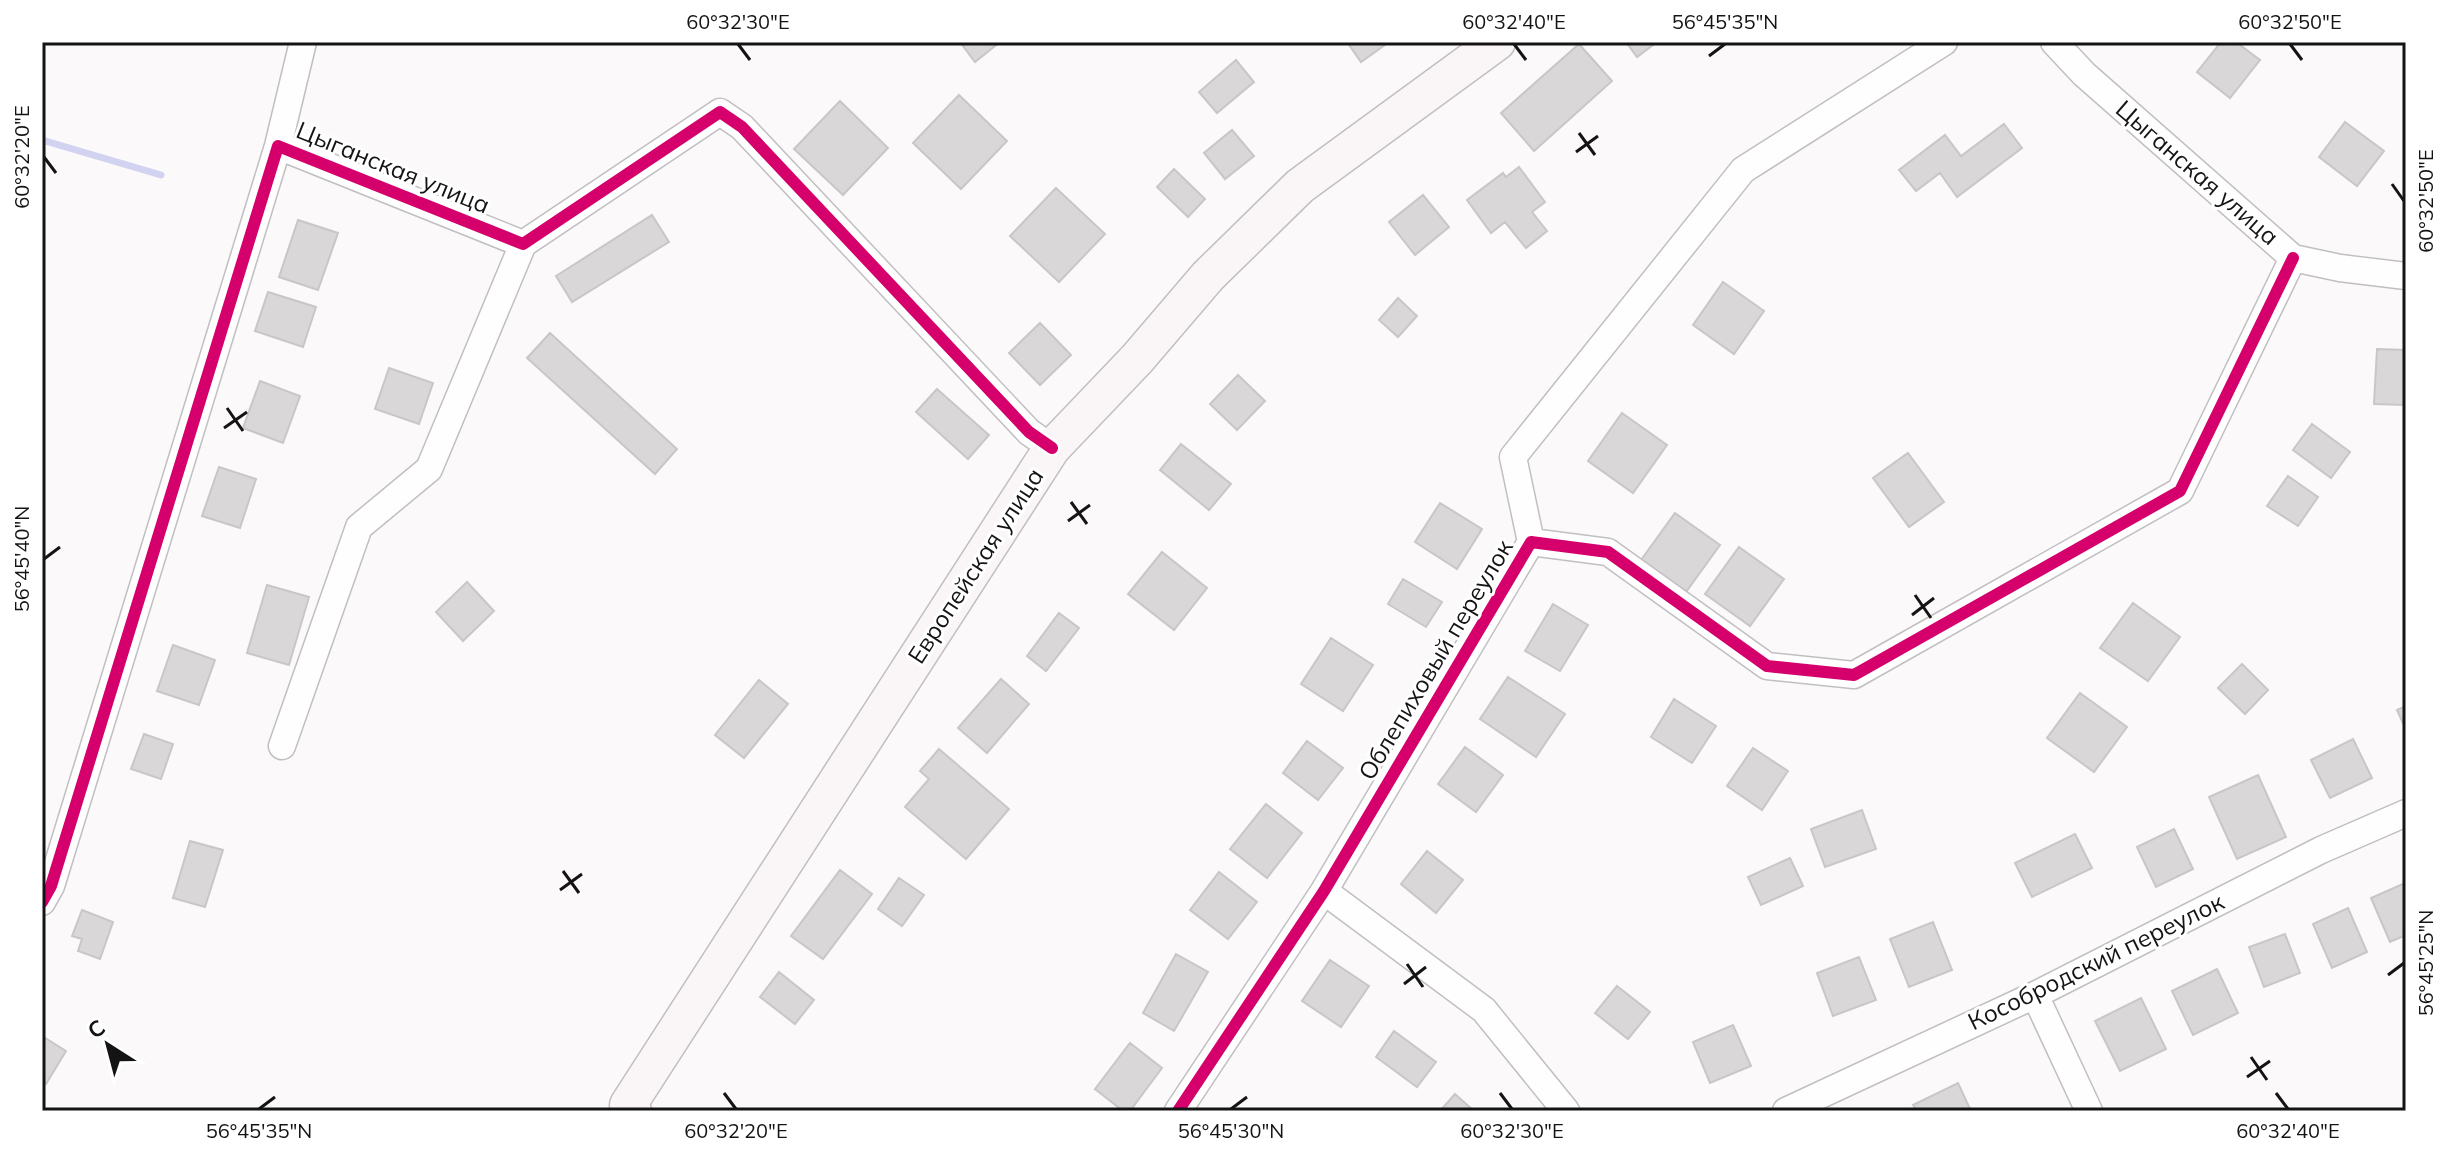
<svg xmlns="http://www.w3.org/2000/svg" width="2448" height="1153" font-family="Mulish,sans-serif">
<style>
.lines{fill:none;stroke-linecap:round;stroke-linejoin:round}
.stream{stroke:#d2d2f1;stroke-width:7}
.building{fill:#d9d7d8;stroke:#c8c7c8;stroke-width:2}
.street-casing{stroke:#c1bfc0;stroke-width:29}
.secondary-casing{stroke:#c1bfc0;stroke-width:39}
.street{stroke:#fefefe;stroke-width:26}
.secondary{stroke:#faf6f7;stroke-width:36}
.cycleway-casing{stroke:#fff;stroke-width:17}
.cycleway{stroke:#d6006c;stroke-width:12}
.ticks{fill:none;stroke:#151414;stroke-width:3}
.labels{text-anchor:middle;stroke-width:6;stroke-linejoin:round;paint-order:stroke}
.street-label{font-size:24px;fill:#151414;stroke:#fff}
.neatline{fill:none;stroke:#151414;stroke-width:3}
.ticks-label{font-size:20px;text-anchor:middle;fill:#151414}
</style>
<rect width="100%" height="100%" fill="#fbf9fa"/>
<g class="lines">
<path class="stream" d="M 42,140 L 161,175"/>
</g>
<path class="building" d="M 960,42 L 1000,42 L 975,62 Z
M 1347,42 L 1389,42 L 1361,62 Z
M 1626,42 L 1657,42 L 1637,57 Z
M 2221,42 L 2236,42 L 2260,60 L 2230,98 L 2197,72 Z
M 1579,44 L 1612,81 L 1534,151 L 1501,113 Z
M 1236,60 L 1254,82 L 1217,113 L 1199,92 Z
M 959,95 L 1007,141 L 961,189 L 913,143 Z
M 840,101 L 888,148 L 843,195 L 794,149 Z
M 2345,122 L 2384,151 L 2357,186 L 2319,157 Z
M 2004,124 L 2022,148 L 1957,197 L 1940,173 L 1916,191 L 1899,170 L 1945,135 L 1961,156 Z
M 1232,130 L 1254,156 L 1225,179 L 1204,153 Z
M 1519,167 L 1545,202 L 1532,212 L 1547,231 L 1526,248 L 1505,222 L 1491,233 L 1467,200 L 1503,173 L 1506,177 Z
M 1174,169 L 1205,199 L 1188,217 L 1157,187 Z
M 1056,188 L 1105,234 L 1059,282 L 1010,236 Z
M 1423,195 L 1449,227 L 1415,255 L 1389,222 Z
M 652,215 L 669,242 L 572,302 L 556,276 Z
M 298,220 L 338,233 L 318,290 L 279,277 Z
M 1723,282 L 1764,311 L 1734,354 L 1693,325 Z
M 268,292 L 316,307 L 303,347 L 255,331 Z
M 1398,298 L 1417,316 L 1398,337 L 1379,320 Z
M 1040,323 L 1071,355 L 1040,385 L 1009,353 Z
M 550,333 L 677,449 L 655,474 L 527,358 Z
M 2377,349 L 2406,350 L 2406,405 L 2374,404 Z
M 389,368 L 433,383 L 419,424 L 375,409 Z
M 1238,375 L 1265,401 L 1237,430 L 1210,404 Z
M 260,381 L 300,396 L 283,443 L 243,428 Z
M 937,389 L 989,435 L 968,459 L 916,412 Z
M 1622,413 L 1667,445 L 1633,493 L 1588,461 Z
M 2312,424 L 2350,452 L 2331,478 L 2293,450 Z
M 1181,444 L 1231,484 L 1209,510 L 1160,470 Z
M 1908,453 L 1944,502 L 1909,527 L 1873,478 Z
M 219,467 L 256,479 L 240,528 L 202,516 Z
M 2288,476 L 2318,497 L 2298,526 L 2267,506 Z
M 1440,503 L 1482,529 L 1457,569 L 1415,542 Z
M 1675,513 L 1720,545 L 1686,592 L 1641,560 Z
M 1739,547 L 1784,579 L 1750,626 L 1705,594 Z
M 1162,552 L 1207,588 L 1174,630 L 1128,594 Z
M 1403,579 L 1442,602 L 1426,627 L 1388,604 Z
M 467,582 L 494,611 L 463,641 L 436,612 Z
M 267,585 L 309,597 L 289,665 L 247,653 Z
M 2133,603 L 2180,637 L 2148,681 L 2100,648 Z
M 1553,604 L 1588,625 L 1560,671 L 1525,651 Z
M 1059,613 L 1079,628 L 1046,671 L 1027,656 Z
M 1331,638 L 1373,665 L 1343,711 L 1301,684 Z
M 173,645 L 215,660 L 199,705 L 157,691 Z
M 2242,664 L 2268,690 L 2245,714 L 2218,688 Z
M 1508,677 L 1565,714 L 1536,757 L 1480,719 Z
M 1001,679 L 1029,704 L 987,753 L 958,728 Z
M 759,680 L 788,704 L 744,758 L 715,735 Z
M 2080,693 L 2127,727 L 2094,772 L 2047,738 Z
M 1674,699 L 1716,726 L 1692,763 L 1651,737 Z
M 2406,706 L 2406,730 L 2397,710 Z
M 144,734 L 173,744 L 161,779 L 131,769 Z
M 2353,739 L 2372,778 L 2330,798 L 2311,760 Z
M 1307,741 L 1343,768 L 1318,800 L 1283,773 Z
M 1465,747 L 1503,775 L 1476,812 L 1438,784 Z
M 1753,748 L 1788,771 L 1762,810 L 1727,786 Z
M 939,749 L 1009,809 L 966,859 L 905,807 L 929,779 L 920,771 Z
M 2258,775 L 2286,837 L 2237,859 L 2209,797 Z
M 1266,804 L 1302,833 L 1267,878 L 1230,849 Z
M 1862,810 L 1876,849 L 1825,867 L 1811,829 Z
M 2174,829 L 2193,869 L 2156,887 L 2137,847 Z
M 2075,834 L 2092,868 L 2032,897 L 2015,863 Z
M 190,841 L 223,850 L 205,907 L 173,898 Z
M 1427,851 L 1463,880 L 1436,913 L 1401,884 Z
M 1790,858 L 1803,886 L 1761,905 L 1748,877 Z
M 840,870 L 872,894 L 823,959 L 791,936 Z
M 1219,872 L 1257,902 L 1228,939 L 1190,910 Z
M 899,878 L 924,895 L 902,926 L 878,909 Z
M 2405,883 L 2406,935 L 2390,942 L 2371,898 Z
M 2348,908 L 2367,952 L 2332,968 L 2313,924 Z
M 82,910 L 113,922 L 100,959 L 78,951 L 82,939 L 72,936 Z
M 1933,922 L 1952,970 L 1909,987 L 1890,939 Z
M 2285,934 L 2300,973 L 2264,987 L 2249,947 Z
M 1176,954 L 1208,972 L 1174,1031 L 1143,1013 Z
M 1859,957 L 1876,1000 L 1833,1016 L 1817,973 Z
M 1330,960 L 1369,986 L 1341,1027 L 1302,1001 Z
M 2217,969 L 2238,1013 L 2193,1035 L 2172,991 Z
M 779,972 L 814,1000 L 795,1024 L 760,997 Z
M 1617,986 L 1650,1012 L 1628,1039 L 1595,1013 Z
M 2141,998 L 2166,1049 L 2120,1071 L 2095,1021 Z
M 1733,1025 L 1751,1066 L 1710,1083 L 1693,1042 Z
M 1394,1031 L 1436,1062 L 1417,1087 L 1376,1057 Z
M 42,1036 L 66,1051 L 46,1084 L 42,1081 Z
M 1130,1043 L 1162,1068 L 1130,1111 L 1123,1111 L 1095,1089 Z
M 1958,1083 L 1971,1111 L 1917,1111 L 1913,1105 Z
M 1455,1094 L 1474,1111 L 1440,1111 Z"/>
<g class="lines">
<defs>
<path id="street" d="M 2054,42 L 2084,74 L 2293,258 L 2340,268 L 2406,276
M 278,146 L 303,42
M 1531,542 L 1513,457 L 1743,170 L 1944,42
M 282,746 L 359,527 L 429,469 L 523,244
M 1324,891 L 1484,1010 L 1566,1111
M 42,902 L 51,886 L 278,146 L 523,244 L 720,112 L 742,127 L 1029,432 L 1052,448
M 2035,995 L 2089,1111
M 1178,1111 L 1324,891 L 1531,542 L 1608,552 L 1767,666 L 1854,675 L 2180,491 L 2293,258
M 1786,1111 L 2035,995 L 2321,850 L 2406,813"/>
<path id="secondary" d="M 633,1111 L 628,1105 L 1052,448 L 1137,359 L 1208,276 L 1300,186 L 1497,42"/>
</defs>
<use href="#street" class="street-casing"/>
<use href="#secondary" class="secondary-casing"/>
<use href="#street" class="street"/>
<use href="#secondary" class="secondary"/>
<defs>
<path id="cycleway" d="M 42,902 L 51,886 L 278,146 L 523,244 L 720,112 L 742,127 L 1029,432 L 1052,448
M 1178,1111 L 1324,891 L 1531,542 L 1608,552 L 1767,666 L 1854,675 L 2180,491 L 2293,258"/>
</defs>
<use href="#cycleway" class="cycleway-casing"/>
<use href="#cycleway" class="cycleway"/>
</g>
<path class="ticks" d="M 738,44 L 750,60M 1514,44 L 1526,60M 2290,44 L 2302,60M 1709,56 L 1725,44M 1579,133 L 1595,155M 1576,152 L 1598,136M 44,157 L 56,173M 2392,184 L 2404,201M 227,408 L 243,431M 224,428 L 247,412M 1071,502 L 1087,524M 1068,521 L 1090,505M 44,559 L 60,547M 1915,595 L 1931,618M 1912,615 L 1934,598M 563,871 L 579,893M 560,890 L 582,874M 1407,964 L 1423,987M 2388,975 L 2404,963M 1404,984 L 1426,967M 2251,1057 L 2267,1080M 2247,1077 L 2270,1061M 724,1093 L 736,1109M 1500,1093 L 1512,1109M 2276,1093 L 2288,1109M 259,1109 L 275,1097M 1231,1109 L 1247,1097"/>
<g class="labels">
<g class="street-label">
<text transform="translate(393 168) rotate(22)" y="8">Цыганская улица</text>
<text transform="translate(2197 173) rotate(41)" y="8">Цыганская улица</text>
<text transform="translate(976 566) rotate(-57)" y="8">Европейская улица</text>
<text transform="translate(1436 660) rotate(-59)" y="8">Облепиховый переулок</text>
<text transform="translate(2096 962) rotate(-26)" y="8">Кособродский переулок</text>
</g>
</g>
<rect width="2448" height="1153" fill="none" stroke="#ffffff" stroke-width="88"/>
<g transform="translate(108 1045) rotate(324)" stroke="#ffffff" stroke-width="6" paint-order="stroke">
<path d="M0-6L14 30L0 20L-14 30Z" fill="#151414"/>
<text y="-12" font-size="22" font-weight="bold" text-anchor="middle" fill="#151414">С</text>
</g>
<rect x="44" y="44" width="2360" height="1065" class="neatline"/>
<g class="ticks-label">
<text x="738" y="29">60°32'30"E</text>
<text x="1514" y="29">60°32'40"E</text>
<text x="1725" y="29">56°45'35"N</text>
<text x="2290" y="29">60°32'50"E</text>
<text transform="translate(22 157) rotate(-90)" y="7">60°32'20"E</text>
<text transform="translate(2426 201) rotate(-90)" y="7">60°32'50"E</text>
<text transform="translate(22 559) rotate(-90)" y="7">56°45'40"N</text>
<text transform="translate(2426 963) rotate(-90)" y="7">56°45'25"N</text>
<text x="259" y="1138">56°45'35"N</text>
<text x="736" y="1138">60°32'20"E</text>
<text x="1231" y="1138">56°45'30"N</text>
<text x="1512" y="1138">60°32'30"E</text>
<text x="2288" y="1138">60°32'40"E</text>
</g>
</svg>
